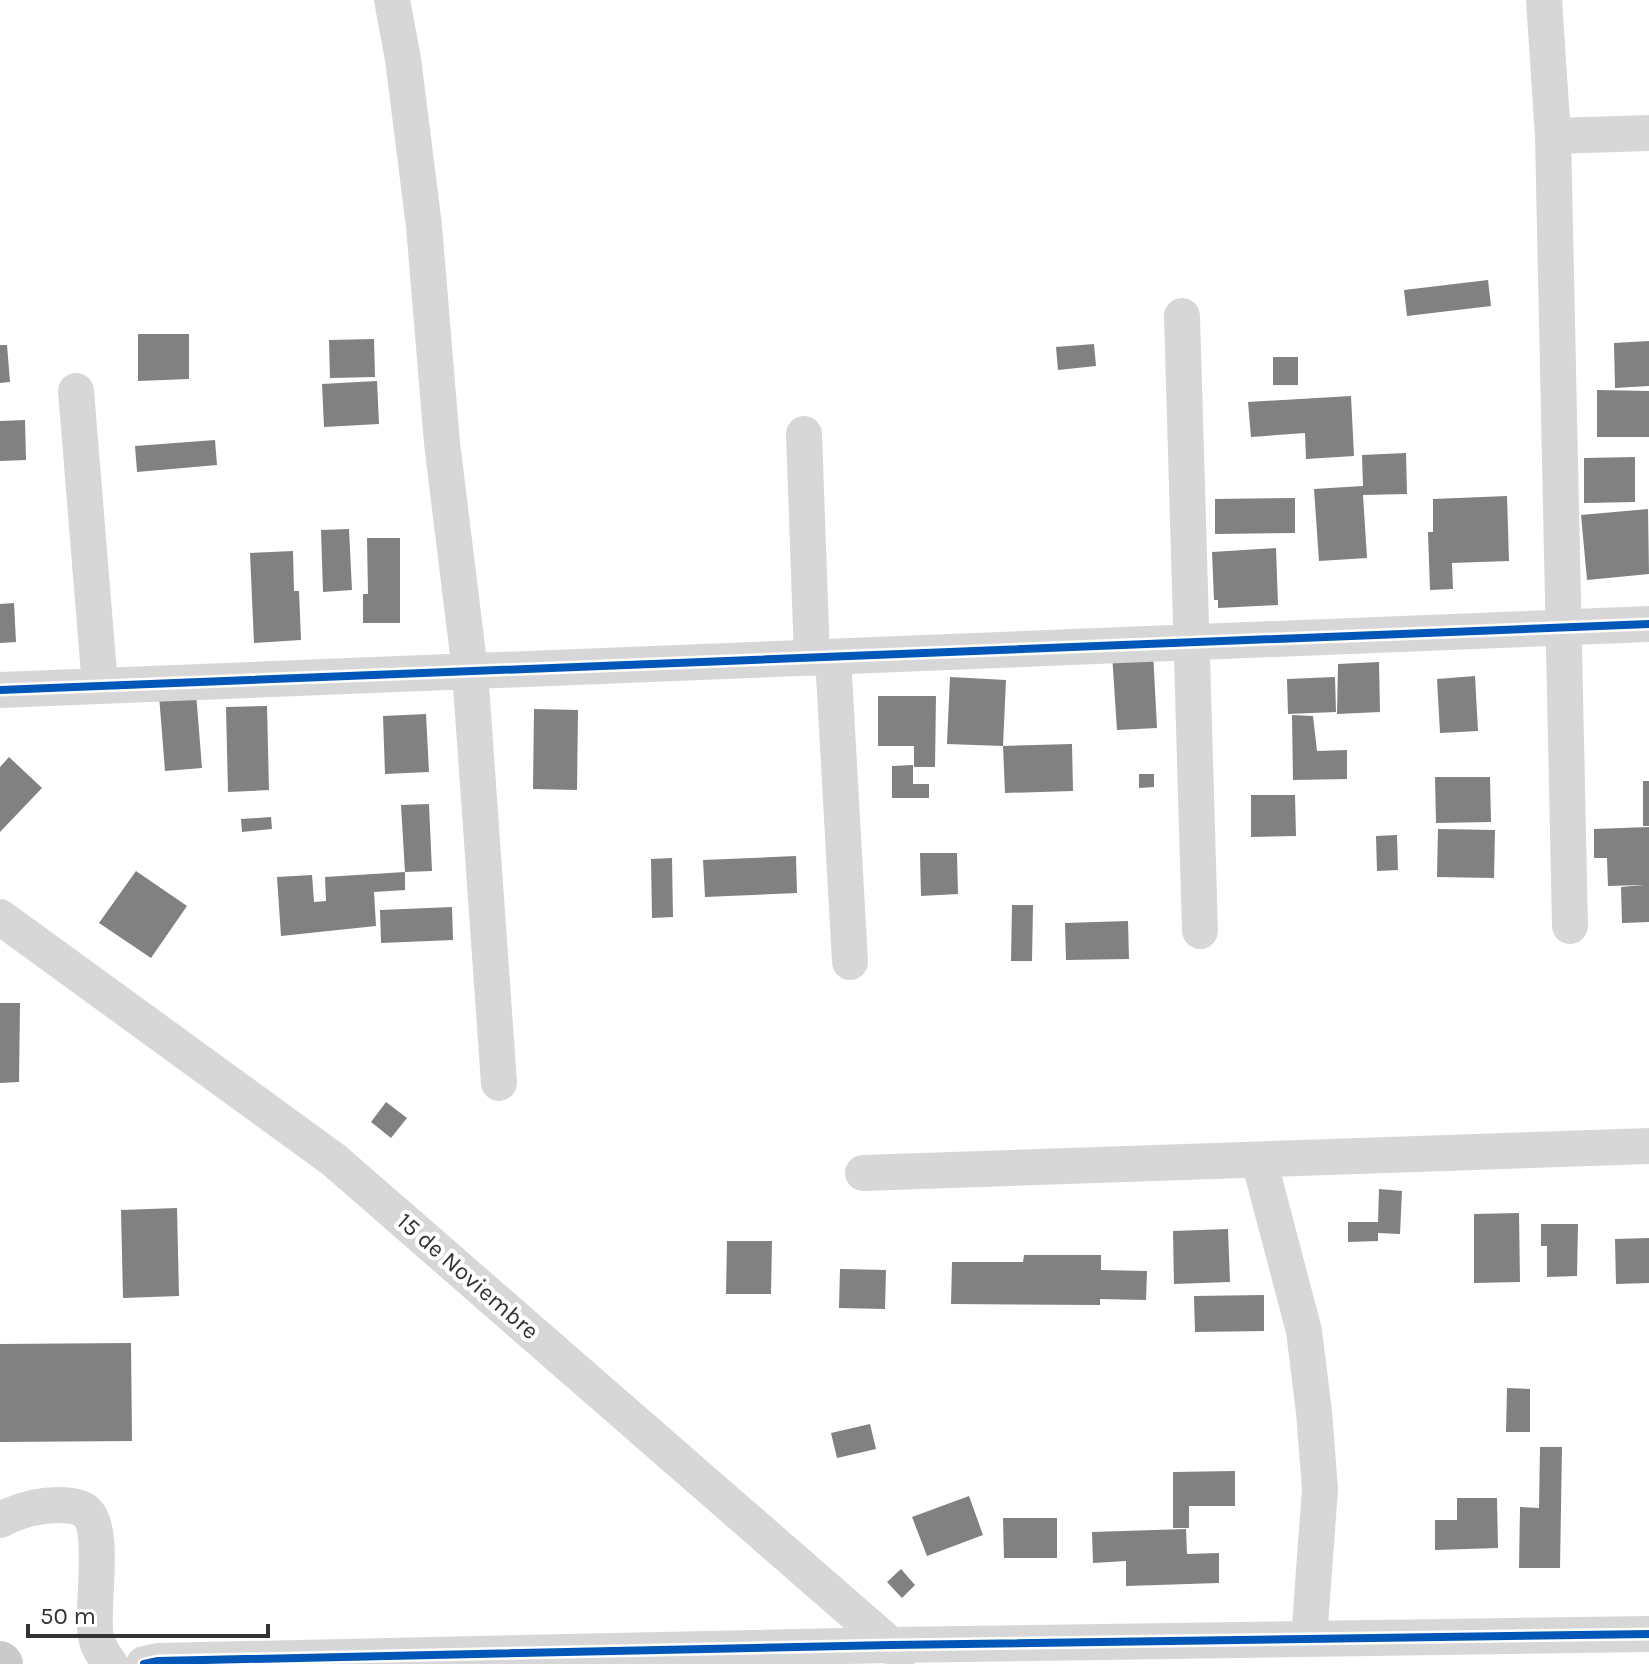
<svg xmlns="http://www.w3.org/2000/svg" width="1649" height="1664" font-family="Karla,sans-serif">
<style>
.building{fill:#818181}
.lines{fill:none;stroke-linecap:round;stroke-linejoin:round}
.minor{stroke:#d7d7d7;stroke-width:36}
.major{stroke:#cacaca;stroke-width:44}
.cycleway-casing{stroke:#fff;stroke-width:13}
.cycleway{stroke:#0057b8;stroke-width:8}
.labels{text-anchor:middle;stroke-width:8;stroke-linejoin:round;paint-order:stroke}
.street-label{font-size:24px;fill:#333;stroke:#fff}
</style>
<rect width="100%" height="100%" fill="#fff"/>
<path class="building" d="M 1488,280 L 1491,306 L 1407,316 L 1404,290 Z
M 138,334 L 189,334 L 189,379 L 138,381 Z
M 374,339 L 375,377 L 330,378 L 329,340 Z
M 1649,341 L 1649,386 L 1615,388 L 1614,343 Z
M 1094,344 L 1096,366 L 1058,370 L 1056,347 Z
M 0,345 L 7,345 L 10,382 L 0,383 Z
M 1273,357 L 1298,357 L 1298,385 L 1273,385 Z
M 377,381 L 379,424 L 324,427 L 322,384 Z
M 1597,390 L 1649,391 L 1649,437 L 1597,437 Z
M 1351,396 L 1354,456 L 1306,459 L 1305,433 L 1251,437 L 1248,402 Z
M 25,420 L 26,460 L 0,461 L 0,421 Z
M 215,440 L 217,465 L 137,472 L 135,446 Z
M 1406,453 L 1407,494 L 1363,495 L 1367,558 L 1319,561 L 1314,489 L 1363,486 L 1362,455 Z
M 1635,457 L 1635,502 L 1584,503 L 1584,458 Z
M 1507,496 L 1509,561 L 1452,563 L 1453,589 L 1430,590 L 1428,532 L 1433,532 L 1433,499 Z
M 1295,498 L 1295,533 L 1215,534 L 1215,499 Z
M 1648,509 L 1649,574 L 1587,580 L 1581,515 Z
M 349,529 L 352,590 L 323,592 L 321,530 Z
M 367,538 L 400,538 L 400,623 L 363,623 L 363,594 L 368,594 Z
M 1276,548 L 1278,605 L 1218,608 L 1218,600 L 1214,600 L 1212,552 Z
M 293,551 L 294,591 L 299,591 L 301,640 L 254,643 L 250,553 Z
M 14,603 L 16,642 L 0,643 L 0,604 Z
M 1153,652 L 1157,728 L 1117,730 L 1112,654 Z
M 1379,662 L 1380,712 L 1337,714 L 1338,664 Z
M 1475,676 L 1478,731 L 1440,733 L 1437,679 Z
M 950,677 L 1006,680 L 1003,746 L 947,744 Z
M 1335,677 L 1336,712 L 1288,714 L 1287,679 Z
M 196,693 L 202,768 L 165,771 L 159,695 Z
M 878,696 L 936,696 L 935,767 L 914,767 L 914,746 L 878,746 Z
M 267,706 L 269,790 L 228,792 L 226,707 Z
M 534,709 L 578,710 L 577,790 L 533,789 Z
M 426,714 L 429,772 L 385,774 L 383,716 Z
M 1292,715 L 1313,716 L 1317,751 L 1347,750 L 1347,779 L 1293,780 Z
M 1072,744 L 1073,791 L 1005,793 L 1003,746 Z
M 9,757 L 42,788 L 0,832 L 0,767 Z
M 913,765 L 913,784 L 929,784 L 929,798 L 892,798 L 892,766 Z
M 1139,774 L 1154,774 L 1154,787 L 1139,788 Z
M 1435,777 L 1490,777 L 1491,822 L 1436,823 Z
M 1643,781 L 1649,781 L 1649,826 L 1643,826 Z
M 1251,795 L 1295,795 L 1296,836 L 1251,837 Z
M 429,804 L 432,871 L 405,872 L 401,805 Z
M 271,817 L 272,829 L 242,832 L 241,819 Z
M 1649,827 L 1649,922 L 1622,923 L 1621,887 L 1644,885 L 1608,886 L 1607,858 L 1594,858 L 1594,829 Z
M 1438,829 L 1495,830 L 1494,878 L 1437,877 Z
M 1397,835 L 1398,870 L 1377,871 L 1376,836 Z
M 920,853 L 957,853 L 958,894 L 921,896 Z
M 796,856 L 797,893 L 705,897 L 703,860 Z
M 672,858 L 673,917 L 652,918 L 651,859 Z
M 136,871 L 187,906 L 151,958 L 99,923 Z
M 405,872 L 405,890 L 374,892 L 376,926 L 281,936 L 277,877 L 312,875 L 314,902 L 326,901 L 325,877 Z
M 1012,905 L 1033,905 L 1032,961 L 1011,961 Z
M 452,907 L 453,940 L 381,943 L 380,910 Z
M 1128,921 L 1129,959 L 1066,960 L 1065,923 Z
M 0,1003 L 20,1003 L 19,1082 L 0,1083 Z
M 386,1102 L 407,1118 L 391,1138 L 371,1122 Z
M 1379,1189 L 1402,1191 L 1400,1234 L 1378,1233 L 1378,1241 L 1348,1242 L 1348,1222 L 1378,1222 Z
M 177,1208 L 179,1296 L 123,1298 L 121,1210 Z
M 1519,1213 L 1520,1282 L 1474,1283 L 1474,1214 Z
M 1541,1224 L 1578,1224 L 1577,1276 L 1547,1277 L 1547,1246 L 1541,1246 Z
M 1228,1229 L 1230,1282 L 1174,1284 L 1173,1231 Z
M 1649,1238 L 1649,1283 L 1616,1284 L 1615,1239 Z
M 727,1241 L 772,1241 L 771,1294 L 726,1294 Z
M 1024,1255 L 1101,1255 L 1101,1270 L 1147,1271 L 1146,1300 L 1100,1299 L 1100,1305 L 951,1304 L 952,1262 L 1023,1262 Z
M 840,1269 L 886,1270 L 885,1309 L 839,1308 Z
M 1264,1295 L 1264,1331 L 1195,1332 L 1194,1296 Z
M 131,1343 L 132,1441 L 0,1442 L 0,1344 Z
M 1507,1388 L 1530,1389 L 1530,1432 L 1506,1432 Z
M 870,1424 L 876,1449 L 837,1458 L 831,1433 Z
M 1540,1447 L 1562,1447 L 1560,1568 L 1519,1568 L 1520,1507 L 1539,1508 Z
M 1235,1471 L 1235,1506 L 1189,1506 L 1189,1528 L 1173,1528 L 1173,1472 Z
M 969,1496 L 983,1535 L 927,1556 L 912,1517 Z
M 1457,1498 L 1497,1498 L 1498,1548 L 1435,1550 L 1435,1520 L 1457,1520 Z
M 1003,1518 L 1057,1518 L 1057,1558 L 1004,1558 Z
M 1186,1529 L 1187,1554 L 1219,1553 L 1219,1583 L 1126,1586 L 1126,1561 L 1093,1563 L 1092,1532 Z
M 901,1569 L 915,1585 L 902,1598 L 887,1582 Z"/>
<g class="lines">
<path class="minor" d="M 392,0 L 403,59 L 424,226 L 442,443 L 470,671 L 499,1083
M 1544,0 L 1553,136 L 1570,926
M 1553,136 L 1649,133
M 1182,316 L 1200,931
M 76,391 L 100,686
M 804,434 L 812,658
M 833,657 L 850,962
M 0,690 L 1649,624
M 0,917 L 334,1160 L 900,1653
M 1259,1160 L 1304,1331 L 1314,1412 L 1320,1489 L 1309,1639
M 863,1173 L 1649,1146
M 0,1520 C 19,1510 38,1505 59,1505 C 67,1505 77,1506 84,1510 C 108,1526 90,1609 96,1637 C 98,1648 104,1655 110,1664
M 144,1664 L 158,1661 L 891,1645 L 1649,1634"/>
<path class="major" d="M 0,1663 L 1,1664"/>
<defs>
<path id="cycleway" d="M 0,690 L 1649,624
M 144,1664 L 158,1661 L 891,1645 L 1649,1634"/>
</defs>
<use href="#cycleway" class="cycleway-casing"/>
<use href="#cycleway" class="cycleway"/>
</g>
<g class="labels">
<g class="street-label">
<text transform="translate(468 1276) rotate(41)" y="8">15 de Noviembre</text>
</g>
</g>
<path d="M28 1624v12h240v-12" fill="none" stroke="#333333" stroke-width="4"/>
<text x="40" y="1624" font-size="24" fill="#333333" stroke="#ffffff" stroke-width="6" paint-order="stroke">50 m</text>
</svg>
